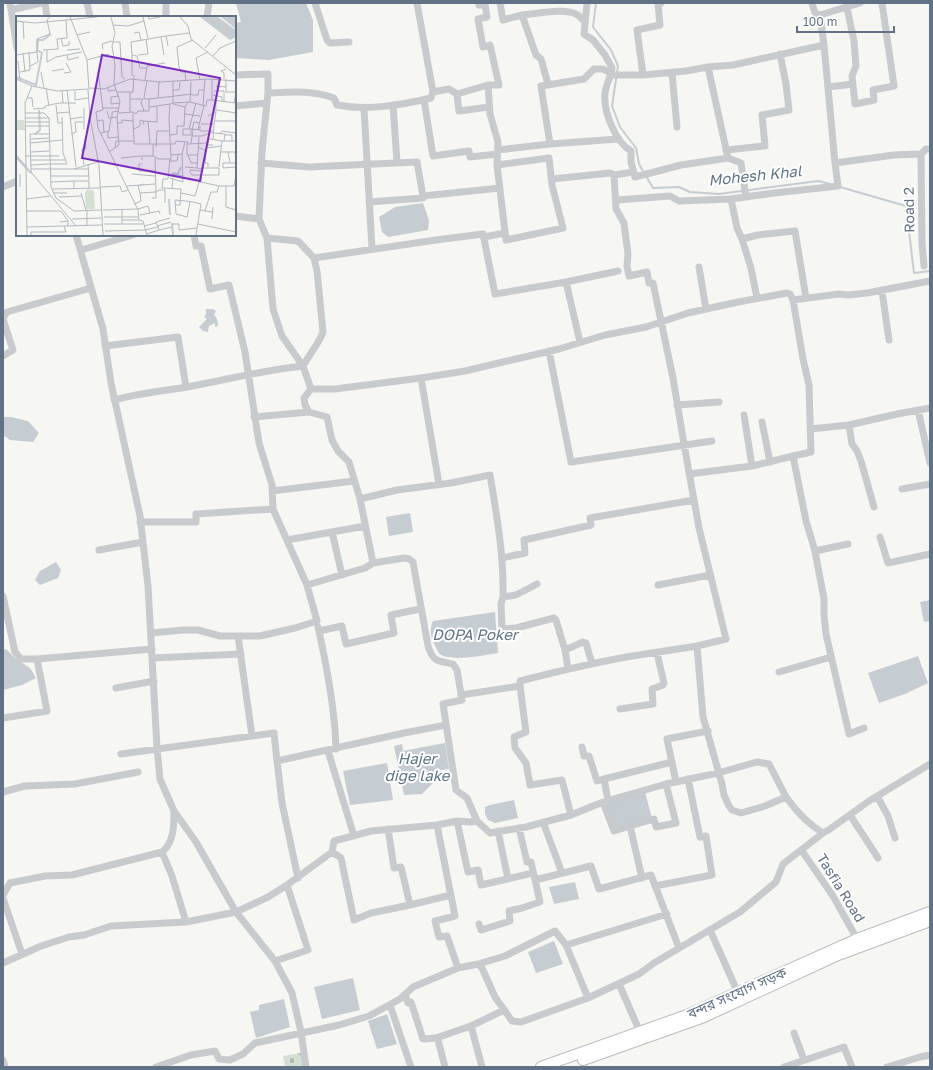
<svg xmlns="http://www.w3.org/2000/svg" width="933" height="1070" font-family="'Golos Text','Noto Sans Bengali',sans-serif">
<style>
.cemetery{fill:url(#cemetery-stones)}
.water{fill:#c5cdd3}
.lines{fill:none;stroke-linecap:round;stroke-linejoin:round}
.stream{stroke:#c5cdd3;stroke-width:2}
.highway-casing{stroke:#b9bcbf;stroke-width:12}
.minor{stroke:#c8cbce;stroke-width:7}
.highway{stroke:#fff;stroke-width:10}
.labels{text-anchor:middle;stroke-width:4;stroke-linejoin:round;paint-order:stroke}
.street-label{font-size:14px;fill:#627286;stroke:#fff}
.water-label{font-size:15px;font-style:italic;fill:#5e7583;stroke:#fff}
.inset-river{fill:none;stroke:#c5cdd3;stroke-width:2}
.inset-road{fill:none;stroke:#b2b9c0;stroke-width:1}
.view{fill:#7b2cbf;fill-opacity:0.15;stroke:#7b2cbf;stroke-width:2}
.inset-edge{fill:none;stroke:#627286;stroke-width:2}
</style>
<defs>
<pattern id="cemetery-stones" width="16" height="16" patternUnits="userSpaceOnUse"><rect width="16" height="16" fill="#d6dfd3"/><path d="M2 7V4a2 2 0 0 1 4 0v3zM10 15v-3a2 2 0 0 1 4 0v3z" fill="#b1b9b1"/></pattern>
</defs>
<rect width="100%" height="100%" fill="#f6f6f2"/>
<path class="cemetery" d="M 301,1053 L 303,1066 L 285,1067 L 283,1056 Z"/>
<path class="water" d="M 236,3 L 306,3 L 313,20 L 313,52 L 269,60 L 236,58 L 235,23 L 241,22 Z
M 423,203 L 429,220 L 428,230 L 388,237 L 382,232 L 379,217 L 395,207 Z
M 206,309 L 213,309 L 216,311 L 214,315 C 217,318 218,321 218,326 L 215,327 L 215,323 L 209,326 L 208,332 L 203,331 L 199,327 L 207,319 L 204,317 L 206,314 Z
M 3,417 L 11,417 L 28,421 L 39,433 L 33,442 L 10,440 L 3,435 Z
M 410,513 L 413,532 L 389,536 L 386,517 Z
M 56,562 L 61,570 L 58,578 L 40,585 L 35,580 L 40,571 Z
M 930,600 L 930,621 L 924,622 L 920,602 Z
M 495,612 L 498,653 C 486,655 447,663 439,653 C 437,650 435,645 433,642 C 430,635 430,627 433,621 Z
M 6,649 L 15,658 L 30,668 L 36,678 L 22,685 L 3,690 L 3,650 Z
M 918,656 L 928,683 L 905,694 L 879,703 L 868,673 Z
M 445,743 L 449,769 L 435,771 L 433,783 L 422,794 L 404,795 L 394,746 L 402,744 L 403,751 Z
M 387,763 L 393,800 L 350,805 L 343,771 Z
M 645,792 L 652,818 L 615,829 L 606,803 Z
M 514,800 L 518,818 L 495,823 L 488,820 L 485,814 L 485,807 L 490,805 Z
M 575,882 L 579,899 L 554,904 L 549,887 Z
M 554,941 L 563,964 L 536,973 L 528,952 Z
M 353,978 L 360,1010 L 322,1019 L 314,987 Z
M 284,999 L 290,1027 L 256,1038 L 250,1012 L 259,1010 L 259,1005 Z
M 387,1014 L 397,1044 L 377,1049 L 368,1021 Z"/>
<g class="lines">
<path class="stream" d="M 596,3 L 593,27 L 611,50 L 618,66 L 612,106 L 620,127 L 636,148 L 639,164 L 644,173
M 646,176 L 653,188 L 679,187 L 690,192 L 719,194 L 818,181 L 830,184
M 840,187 L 906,206 L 914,273 L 930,271"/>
<defs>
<path id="highway" d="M 583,1060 L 704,1017 L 838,955 L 930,921
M 541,1067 L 687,1015 L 857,939 L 930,912"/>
</defs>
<use href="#highway" class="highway-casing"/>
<path class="minor" d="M 10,3 L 17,48
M 45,3 L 47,17
M 87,3 L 90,17
M 125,3 L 127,17
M 315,3 L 327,40 L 330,43 L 349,42
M 500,3 L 503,20 L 522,15 L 536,55 L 541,59 L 548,84
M 587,3 L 584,34 L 593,40 L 605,55 L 612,68 C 611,77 606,84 605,93 C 603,110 615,142 631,151 L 631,162 L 635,177 L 681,165 L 728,158 L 708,67
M 812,3 L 815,13 L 820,15
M 847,8 L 854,41 L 856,66 L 852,76 L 855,104 L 874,100 L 873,90 L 894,86 L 882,3
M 11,10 L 41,3
M 522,15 C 537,14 565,7 578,15 C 580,17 583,20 585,22
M 166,17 L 166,3
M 207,17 L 209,3
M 824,45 L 835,163
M 672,73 L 677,127
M 235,75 L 268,74 L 268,93 L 262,151 L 259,219 L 267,238 L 273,309 L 282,336 L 303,366 C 309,355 318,345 323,332 L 317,271 L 314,258 L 298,241 L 267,238
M 643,75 L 637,30 L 660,25 L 658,3 L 661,3
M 488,85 L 490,114 L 498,142 L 497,165 L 549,158 L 552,185 L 563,228 L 506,240 L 497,165
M 828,87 L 853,84
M 433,92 L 449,89 L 457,94 L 459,111 L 489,107
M 268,93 C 291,92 312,90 334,98 L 337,105 C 368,111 401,105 431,98 L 433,92 L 417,3
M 457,94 L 488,85 L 499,85 L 490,45 L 483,47 L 478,19 L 487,17 L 485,4 L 479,5 L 479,3
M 424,100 L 433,156 L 469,151 L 470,157 L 497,154
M 393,105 L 397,162
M 235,106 L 267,103
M 364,108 L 372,249
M 550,144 L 541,86 L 584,79 L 594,69 L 603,69 L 614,75 L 643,75 L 686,71 L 708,67 L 733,65 L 824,45 L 820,15 L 860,3
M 498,150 L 550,144 L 618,139
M 726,150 L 765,146 L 762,115 L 789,110 L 786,84 L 780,54
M 921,154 L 922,243 L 924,266
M 728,158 L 741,163 L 746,197
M 261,163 L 309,167 L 417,162 L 423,196 L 500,188
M 633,172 L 614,175 L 616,209 L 624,223 L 628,254 L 627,266 L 629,276 L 647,272 L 649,283 L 653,283 L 673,378 L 684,444 L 699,528 L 726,639 L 697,646 L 703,717 L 722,784 L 724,795 L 729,806 L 732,810 L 741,813 L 765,806 L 786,797 C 796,811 808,824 823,833
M 552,179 L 610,173 L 614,175
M 3,187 L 17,181
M 731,199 L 774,193 L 838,186 L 835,163 L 894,155 L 921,154 L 926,149 L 930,149
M 617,200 L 670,196 L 679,201 L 731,199 L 737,228 L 742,239 L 751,268 L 757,298
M 369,202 L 423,198 L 423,196
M 235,216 L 259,219
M 76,235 L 103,329 L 111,383 L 140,516 L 148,586 L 157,748 L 160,779 L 174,811 L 196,842 L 236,912 L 275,961 L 292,993 L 301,1032 L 306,1067
M 194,235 L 196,246 L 201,246 L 210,289 L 229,285 L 245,352 L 259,443 L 272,485 L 273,509 L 307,585
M 484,237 L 505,233
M 742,239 L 758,235 L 795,231 L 806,298
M 81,250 L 133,235
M 314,258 L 436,240 L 483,234 L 495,294 L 566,282 L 580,342
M 699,267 L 706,309
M 566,282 L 618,271
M 882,291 L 889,340
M 793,300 L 839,294 L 848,295 L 867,293 L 930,281
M 3,318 L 7,312 L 91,288
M 3,319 L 13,350 L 3,356
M 105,346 L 178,337 L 186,387
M 549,351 L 571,462 L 712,441
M 421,378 L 439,484
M 311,389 L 304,398 L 305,405 L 309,412 L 327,417 L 332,440 L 338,451 L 349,462 L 360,499 L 373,563
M 114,400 C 138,393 163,391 187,387 C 225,380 264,370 303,366 L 311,389 L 335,389 L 421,378 L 465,371 L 559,349 L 605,335 L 646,327 L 688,313 L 738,302 L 787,293 L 790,294 L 793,300 L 803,359 L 809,385 L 811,452 L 793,456
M 677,405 L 719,402
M 918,410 L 930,463
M 744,415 L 752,466
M 254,417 L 309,412
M 762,422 L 770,462
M 849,425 L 852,444 L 857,451 L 861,461 L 874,507
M 810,429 L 849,425 L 897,414 L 930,408
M 689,474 L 752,466 L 793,456 L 806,521 L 815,551 L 848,544
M 902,489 L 930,484
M 272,491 L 354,481
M 360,499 L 397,490 L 451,483 L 490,475 C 497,516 504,556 503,597 L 516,595 L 537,584
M 140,522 L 196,522 L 196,514 L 273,509
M 332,532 L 342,575
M 880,537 L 888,563 L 930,554
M 287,540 L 365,526
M 99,550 L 143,542
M 815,551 L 824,599 L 824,615 L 826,634 L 849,734 L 864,728
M 502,558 L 525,553 L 524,540 L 591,525 L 590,518 L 694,500
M 658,585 L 710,575
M 3,596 L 15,652 L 21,659 L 37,659 L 152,649
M 503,597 L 501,604 L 502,629 L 516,628 L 554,618 L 556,620 L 565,650 L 583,642 L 586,643 L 592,664
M 318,627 C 327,667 335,708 336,749
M 319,631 L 342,626 L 346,644 L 394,633 L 391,615 L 420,609
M 151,633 L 183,630 L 198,630 L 220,636 L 260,636 L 295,628 L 317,621 L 307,585 L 365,568 L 373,563 L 404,558 L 409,559 L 413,562 L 428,646 C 433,662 438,661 453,664 L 457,670 L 462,700 L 443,704 L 456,790 L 467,798 L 477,821
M 238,636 L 252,736
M 565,650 L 568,669
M 152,658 L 241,654
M 779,672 L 831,657
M 520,686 L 520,681 C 559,671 599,661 639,655 C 658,652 678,649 697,646
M 116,688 L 154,681
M 461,695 L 520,686 L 526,732 L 514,737 L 515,748 L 526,763 L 530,785 L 562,780 L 571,815
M 620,709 L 653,704 L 652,689 L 663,685 L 664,683 L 657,653
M 3,718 L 47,711 L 37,659
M 582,747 L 584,756 L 589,756 L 597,781 L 604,779 L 608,800
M 328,751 L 354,836
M 121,754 L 274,733 L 277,761
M 604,779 L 672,762
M 676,782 L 667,739 L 708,731
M 3,792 L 25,786 L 75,784 L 138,772
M 877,796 L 888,816 L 895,838
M 603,802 L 614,831 L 630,826 L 642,878
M 850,815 L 878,858
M 457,821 L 468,872 L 478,870 L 481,885 L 533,873
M 543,822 L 562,873
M 437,825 L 455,916 L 435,921 L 439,937 L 447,936 L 458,968
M 630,826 L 654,819 L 656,827 L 676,823 L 666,784
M 498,831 L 508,879
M 802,851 L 833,896 L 857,939
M 162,852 L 172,876 L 186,922
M 332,852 L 341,858 L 354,920 L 371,913 L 410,905 L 401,867 L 394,868 L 388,829
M 298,878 L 282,803 L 277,761 L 404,733 L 446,725
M 535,880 L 591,866 L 599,889 L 651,875 L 679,948
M 655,886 L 712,875 L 706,836 L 700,837 L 688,779
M 3,895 L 10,883 L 45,876 L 72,875 L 162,852 C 174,843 174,825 174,811
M 3,898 L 22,954
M 410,905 L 451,895
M 479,924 L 481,930 L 510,921 L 509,911 L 522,908 L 540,902 L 531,862 L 527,862 L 519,828
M 710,930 L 738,993
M 275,961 L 308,950 L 287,885
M 3,963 L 41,946 L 69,937 L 84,935 L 111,926 L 186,922 L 236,912 L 268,897 L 287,885 L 332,852 L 334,841 L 371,831 L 437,825 L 457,821 L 470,822 L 477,821 L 490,833 L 526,827 L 571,815 L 603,802 L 666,784 L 718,773 L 757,762 L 769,764 L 786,797
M 478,964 L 505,956 L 555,931 L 566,945
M 619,984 L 640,1032
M 405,994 L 408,1003 L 411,1002 L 423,1039 L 436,1038 L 471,1026 L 504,1010
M 588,998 L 566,945 L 667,914
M 390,1005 L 411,1067
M 471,1026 L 482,1067
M 794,1033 L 804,1060
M 436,1038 L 438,1040 L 445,1067
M 3,1060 L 5,1067
M 156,1067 L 191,1055 L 215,1051 L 219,1059 L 230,1060 L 243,1054 L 255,1043 L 339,1025 L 369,1016 L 400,999 L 413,987 L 458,968 L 478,964 L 482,968 L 495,997 L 512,1021 L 521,1022 L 588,998 L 639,974 L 654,963 L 740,912 L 776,882 L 783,864 L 823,833 L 830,829 L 869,801 L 930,764
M 784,1067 L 844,1047 L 852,1067
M 887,1067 L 920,1057 L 930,1055"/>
<use href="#highway" class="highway"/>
</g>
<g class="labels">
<g class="street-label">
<text transform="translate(909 210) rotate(-91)" y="5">Road 2</text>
<text transform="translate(841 888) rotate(58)" y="5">Tasfia Road</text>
<text transform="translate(737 993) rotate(-24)" y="5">বন্দর সংযোগ সড়ক</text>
</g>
<g class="water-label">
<text transform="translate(755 176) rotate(-6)" y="5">Mohesh Khal</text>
<text x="475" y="640">DOPA Poker</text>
<text x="417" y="764">Hajer<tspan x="417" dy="17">dige lake</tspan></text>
</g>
</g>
<g transform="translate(16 16)">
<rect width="220" height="220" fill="#f6f6f2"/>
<path d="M 0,104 L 8,104 L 9,114 L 0,114 ZM 71,173 L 78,175 L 79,193 L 70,193 L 69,177 Z" fill="#d6dfd3"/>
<path d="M 184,1 L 202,1 L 220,14 L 220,21 L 214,24 ZM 205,1 L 220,1 L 220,13 Z" fill="#c5cdd3"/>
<path class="inset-river" d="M 0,61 L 20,69 L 26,37 L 21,34 L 22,24 L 27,24 L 35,18M 19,118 L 24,114 L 23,94M 0,141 L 15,157M 156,157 L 162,158 L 165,151M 153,183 L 154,199M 156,207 L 157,219"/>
<path class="inset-road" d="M 54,1 L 71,44 L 73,74M 95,1 L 99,17 L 96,30 L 99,49 L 98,68 L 104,85 L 101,101 L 103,129 L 99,132M 127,1 L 132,22M 132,1 L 133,3 L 144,1M 164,1 L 172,10 L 175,23 L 220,59M 0,5 L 19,7 L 81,1M 7,6 L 8,23M 97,9 L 112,10 L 128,5M 118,17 L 123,16 L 125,24M 61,19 L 74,16M 150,20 L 173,17M 145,21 L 148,39M 45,22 L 47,30 L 53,29 L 53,25M 97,26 L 104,26 L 106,61 L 109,63M 189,32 L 200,19M 87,33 L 86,28 L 96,25M 27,34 L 42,33 L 41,23 L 51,22 L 50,4M 31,34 L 31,46 L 40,41 L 66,36M 51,34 L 64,33M 21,36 L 21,23 L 34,18 L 31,4 L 34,1M 7,37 L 9,56M 0,39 L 21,36 L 22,46 L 14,50M 51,39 L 52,44 L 63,41M 122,39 L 132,38 L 130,23M 197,40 L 204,32 L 220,25M 71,44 L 93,38M 2,45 L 4,65M 130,52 L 124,52 L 121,40 L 116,39 L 115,26 L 150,20 L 152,30M 36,55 L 48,53M 82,55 L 87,94 L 80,96 L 82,112 L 122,194 L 123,204 L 127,205 L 131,219M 4,56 L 14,54 L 13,36M 25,56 L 28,72M 48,57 L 55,56 L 50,47M 116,60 L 116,39M 0,63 L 16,70 L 41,75 L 72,73M 196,63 L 196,84 L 220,87M 208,63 L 208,57 L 205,55 L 210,53M 184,64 L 180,42 L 192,36M 129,65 L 131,50 L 149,47M 170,65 L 169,56 L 165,56 L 163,51 L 161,31 L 177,24M 200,70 L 210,71 L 210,63M 92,71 L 92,75 L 100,74M 210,71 L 210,76 L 220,76 L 218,87M 30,72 L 33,90M 74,72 L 88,73 L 114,63 L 144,66 L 193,63 L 220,65M 51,74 L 60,151M 72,74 L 74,102 L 83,149 L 87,219M 157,74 L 163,74 L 164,66M 46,75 L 47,87M 59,75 L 59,84 L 72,82M 198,75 L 208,75 L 208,86M 101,76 L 114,76 L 114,96M 114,76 L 117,76 L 118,59M 176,79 L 182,79 L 183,74 L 188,74M 197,79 L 206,81 L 206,85M 103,80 L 95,81 L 95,88 L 104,87M 142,81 L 143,66M 11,82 L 16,82 L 17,91M 114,83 L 127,83M 127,83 L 125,86 L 128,95M 133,83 L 176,78M 174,86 L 175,66M 157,87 L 174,86 L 190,90 L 191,84 L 196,84M 157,88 L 169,91 L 172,86M 40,89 L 42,107 L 47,107M 187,89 L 189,63M 134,91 L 154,88M 87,92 L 103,92M 17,93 L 29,92 L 29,90 L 43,87 L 60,87M 201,94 L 220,97M 91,95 L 93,102 L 101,101M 10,97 L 28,97 L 33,102 L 35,171 L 40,182 L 58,195 L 85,194M 41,97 L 54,96M 103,97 L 117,96 L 120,98 L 122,95 L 133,95 L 133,83 L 129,83 L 128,81 L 131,65M 169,98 L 184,100M 192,100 L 200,96 L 200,85M 10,102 L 33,102M 96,102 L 96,96 L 103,95M 54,103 L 67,101M 81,105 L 87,104 L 88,116M 117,105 L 118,125M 132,105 L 134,128M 199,105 L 219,105 L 220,103M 10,106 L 33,106M 102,107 L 106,107 L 106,104 L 117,105 L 117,98M 185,108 L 198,108 L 200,96M 128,109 L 127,105 L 141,106 L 141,91M 10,110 L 33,110M 184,110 L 184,115 L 197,115M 68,113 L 68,92M 118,113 L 124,110 L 124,104 L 127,105M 173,113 L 180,87M 175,113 L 167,113 L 167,119 L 175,119 L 175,113 L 184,114M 176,114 L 178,106 L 184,107M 182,114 L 188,89M 92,115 L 92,122 L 103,121M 85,117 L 93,115 L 95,102M 197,117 L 209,118 L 208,125M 33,118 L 14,118 L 15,156 L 60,210M 55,118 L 60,116 L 59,106 L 67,106M 203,118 L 206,115 L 220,117M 154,119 L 161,118 L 161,110 L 168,110 L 169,91M 209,119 L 216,119 L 216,125M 176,120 L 186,120 L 197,116M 183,121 L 181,152 L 185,153M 15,123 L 34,122M 197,123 L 198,108M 14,127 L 46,124M 175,127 L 177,114M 197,129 L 191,129 L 191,132 L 205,130M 140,131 L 141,115 L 153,115M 182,131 L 190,135 L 189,147 L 192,147 L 192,151M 94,135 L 99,132 L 100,125 L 118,125 L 118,128 L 159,128 L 160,125 L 172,126 L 171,128M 15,136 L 33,135M 205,136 L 212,136 L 214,146M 212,136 L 219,136 L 220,142M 0,139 L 10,150M 155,139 L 166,138 L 169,126M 172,139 L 175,147 L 181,147M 181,139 L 171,139 L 171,128 L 192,127 L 192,123 L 195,123 L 206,125M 10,140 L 43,140M 137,140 L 143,143 L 155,143 L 153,103 L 154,88 L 157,87 L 157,66M 105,142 L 125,140M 154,143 L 152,163 L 147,163 L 146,172 L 165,173 L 164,189 L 159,189M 15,144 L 34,144M 35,144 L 49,144M 126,144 L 126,140 L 137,140 L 137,128M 154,145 L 161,145 L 162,139M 220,147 L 207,147 L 207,152 L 220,151M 35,148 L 51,148 L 47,137 L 46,101M 72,148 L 73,164M 126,148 L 123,148 L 123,155 L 139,155M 15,149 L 34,148M 68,149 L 66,133 L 70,133 L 69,124M 169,151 L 181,152M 203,151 L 206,125 L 220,125M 185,152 L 203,152 L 203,159 L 176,159 L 174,156 L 174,154 L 185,155M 15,153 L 58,153 L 82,146M 58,153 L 72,153M 116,158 L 139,160M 155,158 L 167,160M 35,160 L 73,160M 185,160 L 185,166 L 203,170M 154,162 L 157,163 L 156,172M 157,163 L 167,166 L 166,138M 58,165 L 73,165 L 73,172M 35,166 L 58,165 L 58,172M 111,170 L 139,168M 210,170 L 210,191 L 220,194M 4,171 L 4,158M 85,171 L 104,170 L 106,176 L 112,174M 36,173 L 84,172M 38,177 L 51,177M 65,177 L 70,194M 124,177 L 122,170 L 128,168M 165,177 L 179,180 L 183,166 L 185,166M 43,181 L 66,180M 136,182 L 140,182 L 140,176 L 143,174 L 149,174 L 149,187M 10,183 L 35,180M 174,186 L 171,201 L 160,198 L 159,184 L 170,185 L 177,186 L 185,188 L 180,219M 118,188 L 125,185 L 124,177 L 140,176 L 139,142M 106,193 L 106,208M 87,194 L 122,193 L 132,190 L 134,197 L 124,199M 184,194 L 196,196M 11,195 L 45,195 L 52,205M 71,195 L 71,209M 189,195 L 195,176 L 201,176 L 203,170 L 218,170 L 220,159M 134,197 L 143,195 L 144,198M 88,201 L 123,201M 56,203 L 85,202M 196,203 L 197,191M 106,204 L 123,204M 44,206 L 52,205 L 52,210M 88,208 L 127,208M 156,208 L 163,208 L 163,214 L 181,212M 182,208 L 220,216M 128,210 L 140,207M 141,210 L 155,206M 11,211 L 86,209M 142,211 L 143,214 L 156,211M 89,215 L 129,214 L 142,211 L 140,206 L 154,202M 131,218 L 143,214M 11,219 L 9,87 L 16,70M 15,219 L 15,216 L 50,216 L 48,210"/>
<path class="view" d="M 86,39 L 204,62 L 184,165 L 66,142 Z"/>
<rect width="220" height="220" class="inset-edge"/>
</g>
<rect width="933" height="1070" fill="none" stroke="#627286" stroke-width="8"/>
<path d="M797 26v6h97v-6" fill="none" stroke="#627286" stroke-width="2"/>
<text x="803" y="26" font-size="12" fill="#627286" stroke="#ffffff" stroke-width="3" paint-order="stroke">100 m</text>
</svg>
